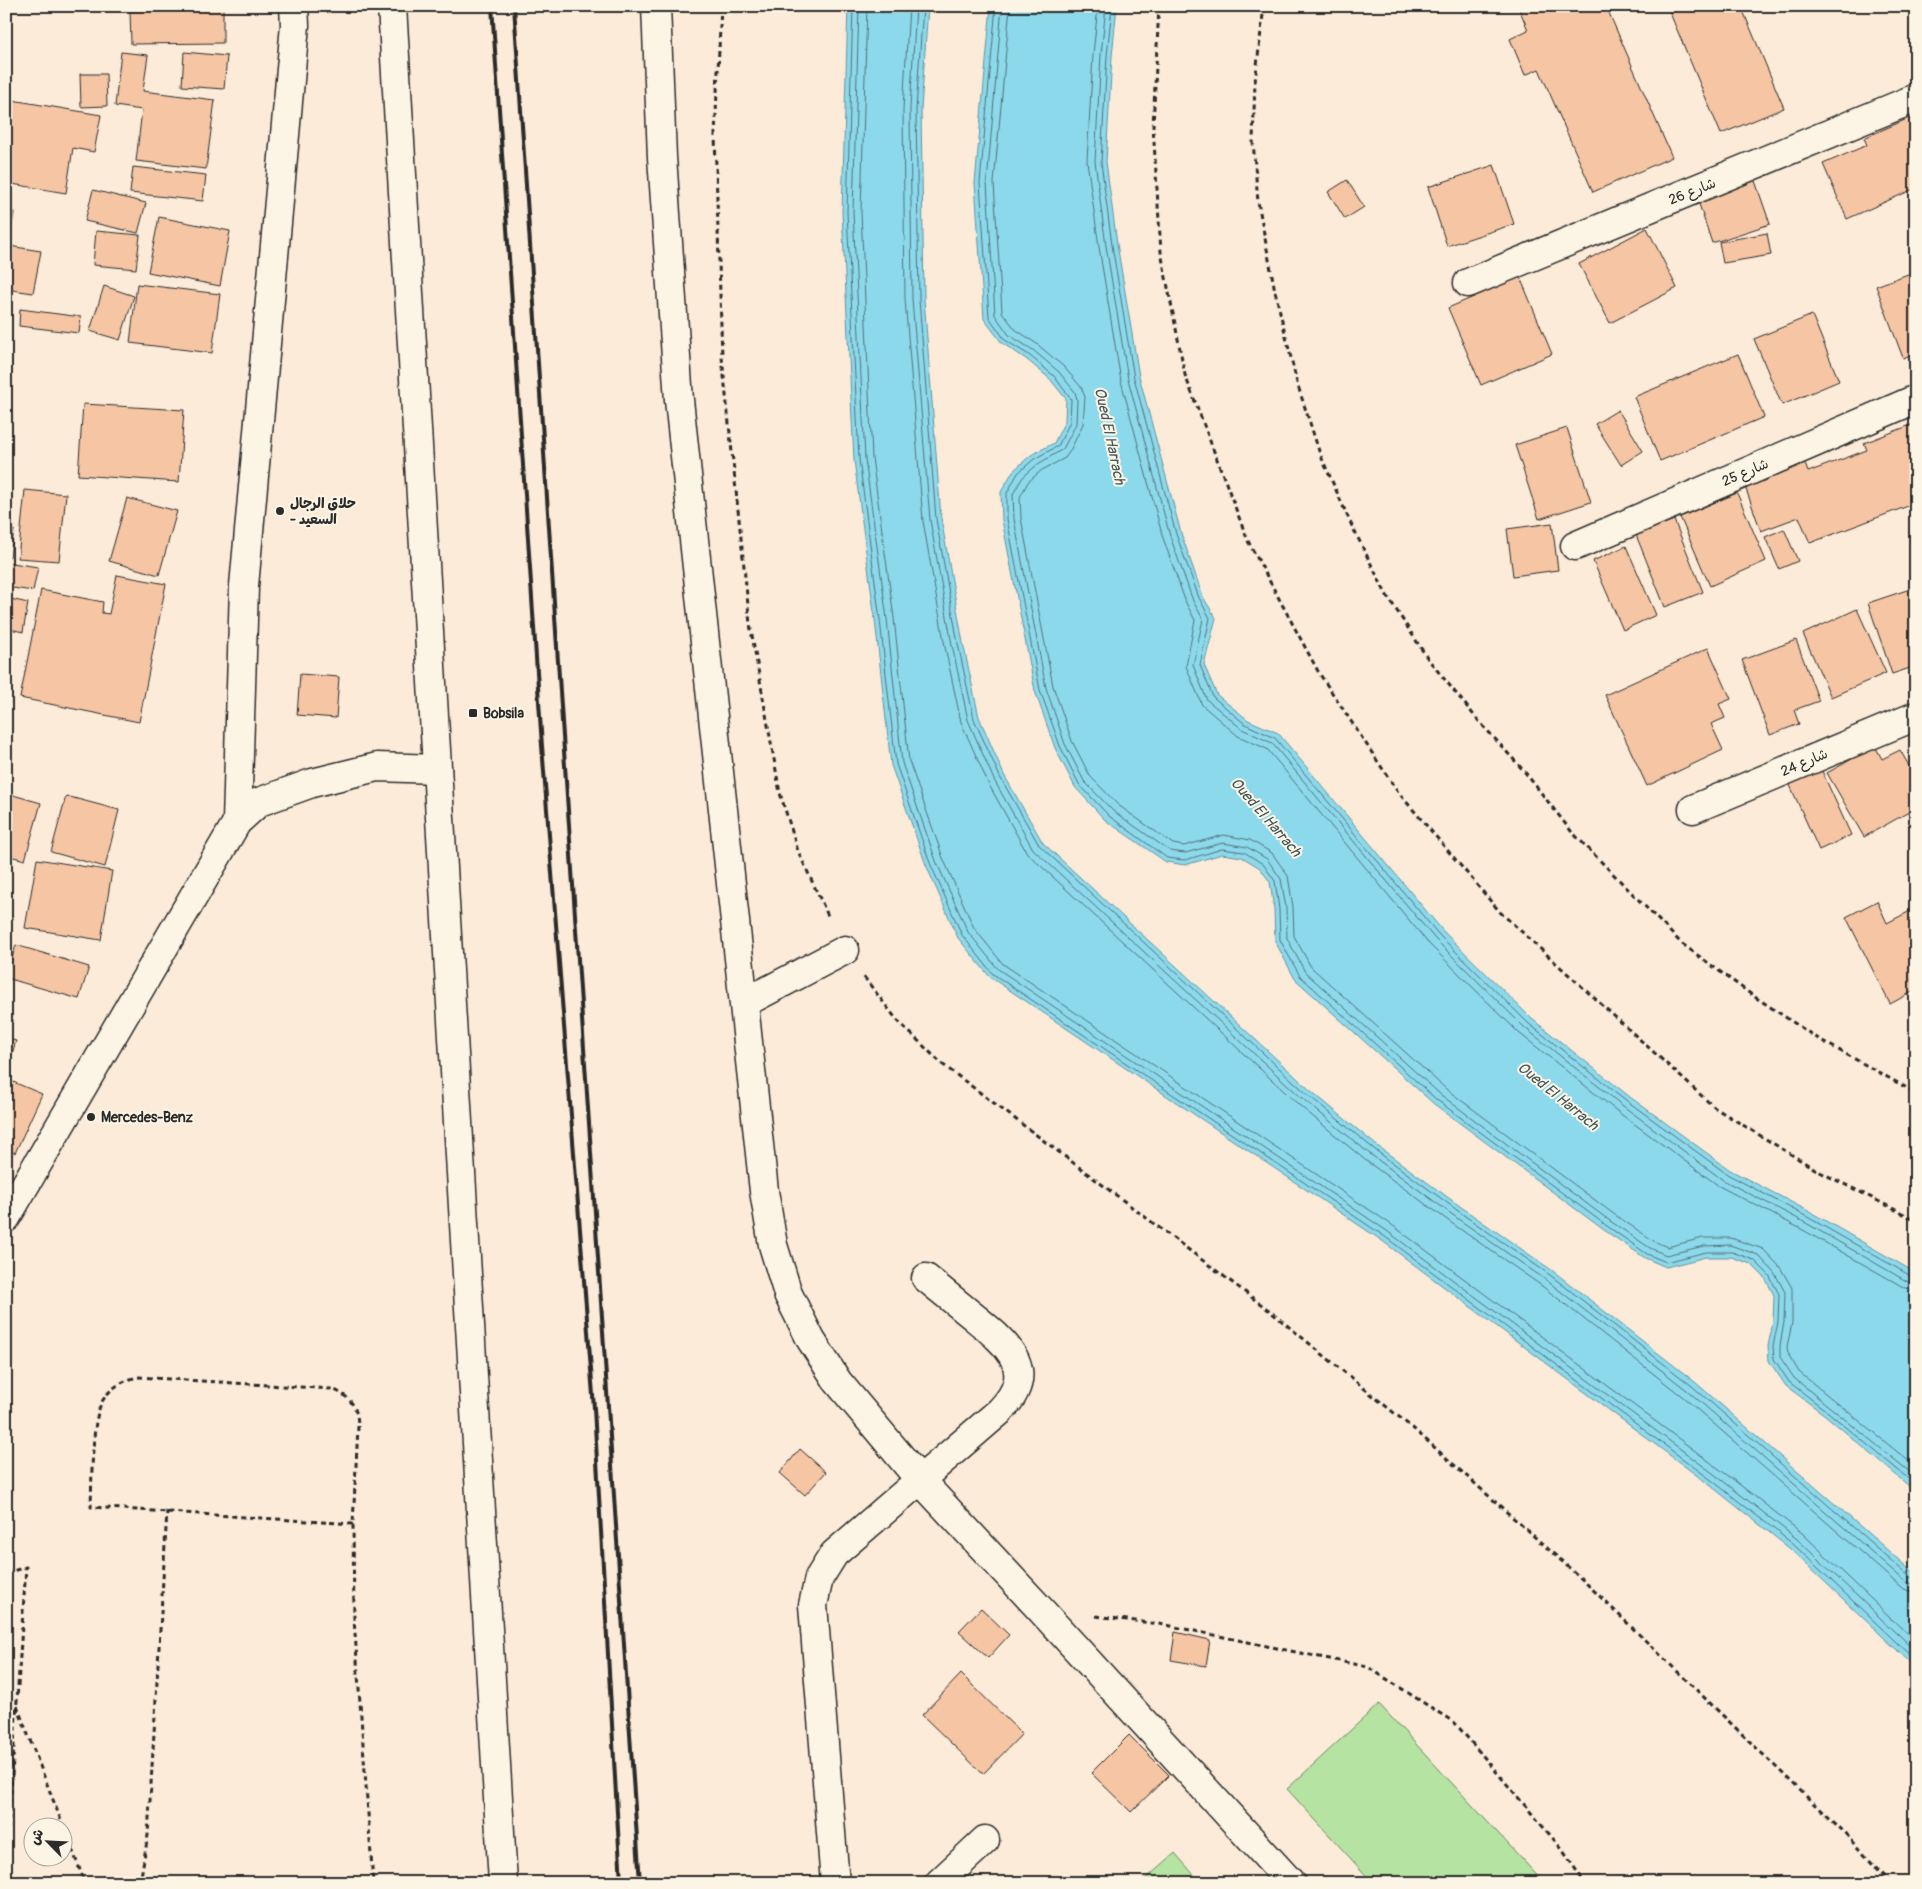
<svg xmlns="http://www.w3.org/2000/svg" width="1922" height="1889" font-family="Pangolin,'Playpen Sans Arabic',sans-serif">
<style>
.green{fill:#b5e3a2;stroke:#708766}
.water{fill:#8cd9ec;stroke:#65939f}
.lines{fill:none;stroke-linecap:round;stroke-linejoin:round}
.shore{stroke:#527178;stroke-width:1}
.building{fill:#f5c5a4;stroke:#2b2b2b}
.minor-casing{stroke:#2b2b2b;stroke-width:31}
.major-casing{stroke:#2b2b2b;stroke-width:31}
.path{stroke:#2b2b2b;stroke-width:3;stroke-dasharray:5 4;stroke-linecap:butt}
.minor{stroke:#fcf5e5;stroke-width:28}
.major{stroke:#fcf5e5;stroke-width:28}
.rail{stroke:#2b2b2b;stroke-width:4}
.poi-dot{fill:#2b2b2b;stroke:#fcf5e5;stroke-width:2}
.labels{text-anchor:middle;stroke-width:4;stroke-linejoin:round;paint-order:stroke}
.street-label{font-size:14px;fill:#2b2b2b;stroke:#fcf5e5}
.poi-label{font-size:14px;font-weight:bold;fill:#2b2b2b;stroke:#fcf5e5;text-anchor:start}
.water-label{font-size:15px;font-style:italic;fill:#43565b;stroke:#fcf5e5}
</style>
<rect width="100%" height="100%" fill="#fbebd8"/>
<filter id="ink" filterUnits="userSpaceOnUse"><feTurbulence type="fractalNoise" baseFrequency=".02" numOctaves="2"/><feDisplacementMap in="SourceGraphic" scale="10" xChannelSelector="R" yChannelSelector="G"/><feConvolveMatrix kernelMatrix="1 2 1 2 8 2 1 2 1" color-interpolation-filters="sRGB"/></filter>
<g filter="url(#ink)">
<path class="green" d="M 1379,1704 L 1544,1883 L 1373,1883 L 1287,1789 Z
M 1175,1853 L 1201,1883 L 1141,1883 Z"/>
<path class="water" d="M 848,6 L 928,6 L 921,110 L 924,299 L 941,518 L 963,643 L 979,717 L 1004,775 L 1043,843 L 1310,1090 L 1376,1145 L 1468,1212 L 1553,1271 L 1695,1382 L 1916,1575 L 1916,1668 L 1789,1548 L 1711,1486 L 1381,1240 L 990,977 L 958,938 L 926,865 L 891,765 L 875,620 L 854,460 L 842,212 Z
M 991,6 L 1117,6 L 1112,56 L 1106,162 L 1117,244 L 1139,376 L 1181,533 L 1203,597 L 1216,618 L 1204,665 L 1217,695 L 1248,720 L 1278,733 L 1443,931 L 1532,1019 L 1630,1097 L 1730,1170 L 1812,1213 L 1916,1273 L 1916,1492 L 1825,1415 L 1786,1386 L 1769,1361 L 1768,1346 L 1773,1322 L 1774,1295 L 1765,1278 L 1751,1264 L 1731,1257 L 1706,1257 L 1666,1267 L 1645,1258 L 1604,1230 L 1434,1104 L 1295,979 L 1275,941 L 1274,909 L 1270,882 L 1260,868 L 1242,857 L 1222,854 L 1185,865 L 1166,862 L 1105,820 L 1075,787 L 1055,748 L 1035,691 L 1002,520 L 1001,492 L 1013,471 L 1031,455 L 1054,443 L 1065,421 L 1066,399 L 1050,379 L 1026,359 L 1002,343 L 984,319 L 975,183 Z"/>
<g class="lines">
<path class="shore" d="M 853,6 L 847,212 L 859,459 L 880,620 L 896,764 L 930,863 L 962,935 L 993,974 L 1384,1236 L 1714,1482 L 1793,1544 L 1916,1661
M 859,6 L 853,212 L 865,459 L 887,619 L 902,763 L 936,861 L 968,932 L 998,969 L 1387,1231 L 1718,1477 L 1797,1539 L 1916,1652
M 867,6 L 861,212 L 872,458 L 894,618 L 909,761 L 943,858 L 974,928 L 1003,964 L 1392,1225 L 1722,1471 L 1802,1533 L 1916,1642
M 909,6 L 903,109 L 905,299 L 923,521 L 945,647 L 961,722 L 988,783 L 1027,853 L 1299,1105 L 1365,1160 L 1457,1227 L 1542,1286 L 1683,1397 L 1902,1588 L 1909,1591 L 1916,1592
M 916,6 L 910,109 L 912,299 L 930,520 L 952,645 L 968,720 L 994,780 L 1033,849 L 1303,1099 L 1370,1154 L 1461,1221 L 1546,1280 L 1688,1391 L 1906,1582 L 1916,1585
M 923,6 L 916,109 L 919,299 L 936,519 L 958,644 L 974,719 L 1000,777 L 1039,845 L 1307,1094 L 1374,1149 L 1465,1216 L 1550,1275 L 1692,1386 L 1910,1577 L 1916,1578
M 996,6 L 980,183 L 989,317 L 1005,340 L 1029,355 L 1054,376 L 1071,399 L 1070,422 L 1058,446 L 1034,459 L 1018,473 L 1007,493 L 1007,519 L 1040,690 L 1060,746 L 1079,784 L 1109,816 L 1167,858 L 1185,860 L 1222,849 L 1244,852 L 1263,864 L 1275,881 L 1279,909 L 1280,940 L 1300,976 L 1437,1100 L 1607,1226 L 1647,1254 L 1666,1262 L 1706,1252 L 1732,1252 L 1754,1260 L 1769,1275 L 1779,1294 L 1778,1322 L 1773,1346 L 1774,1359 L 1789,1382 L 1828,1412 L 1916,1485
M 1002,6 L 987,183 L 995,315 L 1009,335 L 1033,350 L 1059,372 L 1075,392 L 1077,399 L 1076,424 L 1063,449 L 1038,464 L 1023,477 L 1013,494 L 1014,519 L 1046,688 L 1065,744 L 1084,781 L 1113,811 L 1170,851 L 1185,853 L 1223,843 L 1247,847 L 1267,859 L 1281,879 L 1286,908 L 1287,938 L 1305,972 L 1441,1095 L 1610,1221 L 1650,1248 L 1666,1255 L 1704,1246 L 1730,1245 L 1758,1255 L 1774,1272 L 1785,1292 L 1784,1322 L 1780,1346 L 1780,1357 L 1794,1378 L 1916,1477
M 1010,6 L 994,183 L 1002,312 L 1015,329 L 1037,344 L 1064,367 L 1081,387 L 1085,397 L 1083,424 L 1070,451 L 1065,458 L 1042,470 L 1028,482 L 1020,497 L 1021,518 L 1053,686 L 1072,741 L 1090,776 L 1118,805 L 1173,844 L 1184,846 L 1224,835 L 1250,840 L 1272,853 L 1288,876 L 1293,907 L 1294,936 L 1311,967 L 1446,1089 L 1615,1215 L 1654,1241 L 1667,1247 L 1703,1238 L 1731,1238 L 1763,1249 L 1780,1267 L 1792,1288 L 1792,1323 L 1787,1347 L 1788,1354 L 1799,1372 L 1916,1467
M 1098,6 L 1093,55 L 1087,161 L 1099,247 L 1121,381 L 1163,538 L 1186,603 L 1195,620 L 1186,666 L 1202,705 L 1238,736 L 1267,749 L 1429,944 L 1519,1033 L 1618,1112 L 1719,1186 L 1803,1230 L 1905,1288 L 1916,1291
M 1106,6 L 1101,55 L 1095,161 L 1106,246 L 1128,379 L 1170,536 L 1193,601 L 1203,619 L 1193,665 L 1207,700 L 1242,729 L 1272,743 L 1435,939 L 1524,1027 L 1623,1106 L 1723,1180 L 1806,1223 L 1908,1282 L 1916,1283
M 1112,6 L 1107,56 L 1101,162 L 1112,245 L 1134,378 L 1176,534 L 1199,598 L 1210,618 L 1200,665 L 1213,697 L 1245,724 L 1275,738 L 1439,935 L 1528,1023 L 1627,1101 L 1727,1174 L 1809,1218 L 1911,1276 L 1916,1277"/>
</g>
<path class="building" d="M 155,6 L 223,6 L 223,43 L 131,44 L 130,11 L 155,11 Z
M 1518,6 L 1606,6 L 1672,157 L 1593,192 L 1539,69 L 1525,75 L 1510,39 L 1528,30 Z
M 1667,6 L 1741,6 L 1784,108 L 1721,134 Z
M 121,52 L 148,55 L 143,91 L 215,100 L 206,169 L 136,161 L 142,110 L 115,106 Z
M 184,52 L 227,56 L 224,89 L 182,86 Z
M 80,74 L 106,74 L 107,106 L 81,107 Z
M 6,99 L 101,115 L 94,152 L 73,148 L 66,193 L 6,183 Z
M 1916,115 L 1916,188 L 1847,219 L 1823,164 L 1867,145 L 1864,138 Z
M 1494,165 L 1514,224 L 1447,246 L 1428,187 Z
M 133,167 L 206,175 L 203,201 L 130,193 Z
M 1754,178 L 1770,224 L 1712,243 L 1697,198 Z
M 1347,180 L 1364,207 L 1345,219 L 1328,192 Z
M 93,190 L 146,203 L 138,233 L 85,221 Z
M 6,211 L 14,212 L 9,246 L 41,251 L 33,293 L 6,289 Z
M 159,217 L 230,231 L 220,286 L 148,272 Z
M 1647,228 L 1677,288 L 1610,323 L 1579,264 Z
M 96,231 L 140,235 L 136,269 L 93,265 Z
M 1767,233 L 1771,255 L 1723,263 L 1719,242 Z
M 1916,271 L 1916,353 L 1903,358 L 1876,286 Z
M 1520,277 L 1552,354 L 1481,385 L 1448,308 Z
M 137,284 L 220,294 L 212,353 L 130,343 Z
M 104,286 L 134,296 L 120,340 L 90,331 Z
M 20,309 L 81,317 L 79,333 L 19,326 Z
M 1812,315 L 1839,381 L 1782,405 L 1754,339 Z
M 1738,354 L 1764,417 L 1660,461 L 1634,397 Z
M 83,404 L 184,410 L 179,482 L 78,475 Z
M 1618,410 L 1643,451 L 1621,465 L 1595,424 Z
M 1916,423 L 1916,503 L 1810,543 L 1799,517 L 1761,531 L 1743,481 L 1803,458 L 1808,472 L 1867,450 L 1864,443 Z
M 1567,428 L 1591,502 L 1539,519 L 1515,445 Z
M 25,490 L 66,494 L 59,561 L 18,558 Z
M 1737,493 L 1766,561 L 1710,586 L 1680,517 Z
M 127,498 L 177,511 L 159,575 L 109,561 Z
M 1674,520 L 1703,592 L 1665,607 L 1636,535 Z
M 1552,523 L 1558,570 L 1513,576 L 1507,529 Z
M 6,529 L 14,530 L 10,557 L 6,556 Z
M 1784,529 L 1798,561 L 1779,569 L 1765,537 Z
M 1626,546 L 1656,615 L 1623,630 L 1593,561 Z
M 6,562 L 38,567 L 33,591 L 6,587 Z
M 117,575 L 166,584 L 139,722 L 20,698 L 41,590 L 103,602 L 102,613 L 109,614 Z
M 1916,587 L 1916,666 L 1892,674 L 1868,603 Z
M 6,598 L 28,603 L 23,632 L 6,628 Z
M 1857,609 L 1886,673 L 1831,697 L 1803,634 Z
M 1796,640 L 1819,701 L 1794,710 L 1799,724 L 1770,735 L 1742,660 Z
M 1708,648 L 1731,699 L 1719,704 L 1725,718 L 1711,724 L 1723,750 L 1647,786 L 1605,695 Z
M 300,674 L 339,677 L 336,718 L 297,715 Z
M 6,684 L 12,685 L 7,715 L 6,715 Z
M 1875,746 L 1882,759 L 1900,750 L 1916,778 L 1916,808 L 1864,837 L 1827,773 Z
M 1821,769 L 1851,835 L 1819,850 L 1789,783 Z
M 6,793 L 41,803 L 25,860 L 6,855 Z
M 66,796 L 119,810 L 105,867 L 51,852 Z
M 37,859 L 112,871 L 101,940 L 25,928 Z
M 1877,901 L 1887,923 L 1916,908 L 1916,977 L 1912,979 L 1916,985 L 1916,990 L 1890,1004 L 1846,917 Z
M 16,945 L 89,967 L 79,999 L 6,978 Z
M 6,1038 L 16,1041 L 10,1060 L 6,1059 Z
M 6,1079 L 42,1094 L 15,1153 L 6,1149 Z
M 800,1449 L 826,1472 L 805,1495 L 780,1473 Z
M 981,1608 L 1009,1635 L 988,1658 L 959,1631 Z
M 1175,1632 L 1210,1640 L 1206,1666 L 1171,1660 Z
M 961,1674 L 1022,1734 L 983,1774 L 922,1715 Z
M 1129,1735 L 1169,1775 L 1131,1812 L 1091,1773 Z"/>
<g class="lines">
<defs>
<path id="minor" d="M 656,6 L 662,157 L 679,400 L 764,1191 L 773,1245 L 788,1294 L 811,1340 L 838,1382 L 920,1480 L 1040,1609 L 1291,1883
M 1468,283 L 1916,98
M 1575,546 L 1916,399
M 1693,809 L 1916,716
M 237,822 L 244,586 L 295,25 L 294,6
M 744,1003 L 845,950
M 6,1218 L 237,822 L 259,802 L 312,783 L 377,767 L 437,769
M 835,1883 L 813,1605 L 819,1578 L 834,1554 L 1000,1411 C 1040,1370 1007,1344 974,1317 C 958,1304 942,1291 926,1278
M 939,1883 L 985,1840"/>
<path id="major" d="M 392,6 L 503,1883"/>
</defs>
<use href="#minor" class="minor-casing"/>
<use href="#major" class="major-casing"/>
<path class="path" d="M 721,6 L 715,135 L 722,357 L 750,624 L 780,793 L 798,851 L 829,918
M 1159,6 L 1153,126 L 1161,252 L 1185,375 L 1248,541 L 1319,673 L 1398,792 L 1500,912 L 1715,1108 L 1820,1172 L 1916,1220
M 1264,6 L 1255,82 L 1253,141 L 1258,202 L 1275,291 L 1297,383 L 1320,454 L 1351,524 L 1386,594 L 1428,659 L 1477,719 L 1524,771 L 1571,831 L 1681,943 L 1752,995 L 1817,1038 L 1916,1093
M 864,977 L 897,1020 L 942,1064 L 1266,1308 L 1415,1430 L 1584,1581 L 1841,1830 L 1891,1883
M 353,1524 L 91,1507 C 92,1482 91,1419 103,1400 C 111,1387 123,1381 137,1377 L 332,1389 C 350,1396 358,1407 358,1427 L 353,1524 L 354,1619 L 373,1883
M 6,1573 L 26,1567 L 6,1863
M 1096,1616 L 1166,1625 L 1368,1667 L 1455,1723 L 1561,1848 L 1585,1883
M 17,1706 L 85,1883
M 140,1883 L 148,1835 L 167,1511"/>
<use href="#minor" class="minor"/>
<use href="#major" class="major"/>
<path class="rail" d="M 492,6 L 542,746 L 594,1408 L 621,1883
M 514,6 L 640,1883"/>
</g>
</g>
<g class="poi-dot">
<circle cx="280" cy="511" r="5"/>
<rect x="468" y="708" width="10" height="10" rx="2.5"/>
<circle cx="91" cy="1117" r="5"/>
</g>
<g class="labels">
<g class="street-label">
<text transform="translate(1692 191) rotate(-22)" y="5">شارع 26</text>
<text transform="translate(1745 472) rotate(-23)" y="5">شارع 25</text>
<text transform="translate(1804 762) rotate(-23)" y="5">شارع 24</text>
</g>
<g class="poi-label">
<text x="290" y="508">حلاق الرجال<tspan x="290" dy="16">- السعيد</tspan></text>
<text x="483" y="718">Bobsila</text>
<text x="101" y="1122">Mercedes-Benz</text>
</g>
<g class="water-label">
<text transform="translate(1110 436) rotate(78)" y="5">Oued El Harrach</text>
<text transform="translate(1266 817) rotate(49)" y="5">Oued El Harrach</text>
<text transform="translate(1558 1096) rotate(39)" y="5">Oued El Harrach</text>
</g>
</g>
<rect width="1922" height="1889" fill="none" stroke="#fcf5e5" stroke-width="25"/>
<rect x="12" y="12" width="1897" height="1864" fill="none" stroke="#2b2b2b" stroke-width="2" filter="url(#ink)"/>
<g transform="translate(48 1842) rotate(294)"><circle r="24" fill="#fcf5e5" stroke="#a8a49b"/>
<path d="M0-4L9 19L0 12L-9 19Z" fill="#2b2b2b"/>
<text y="-8" font-size="14" font-weight="bold" text-anchor="middle" fill="#2b2b2b">ش</text>
</g>
</svg>
